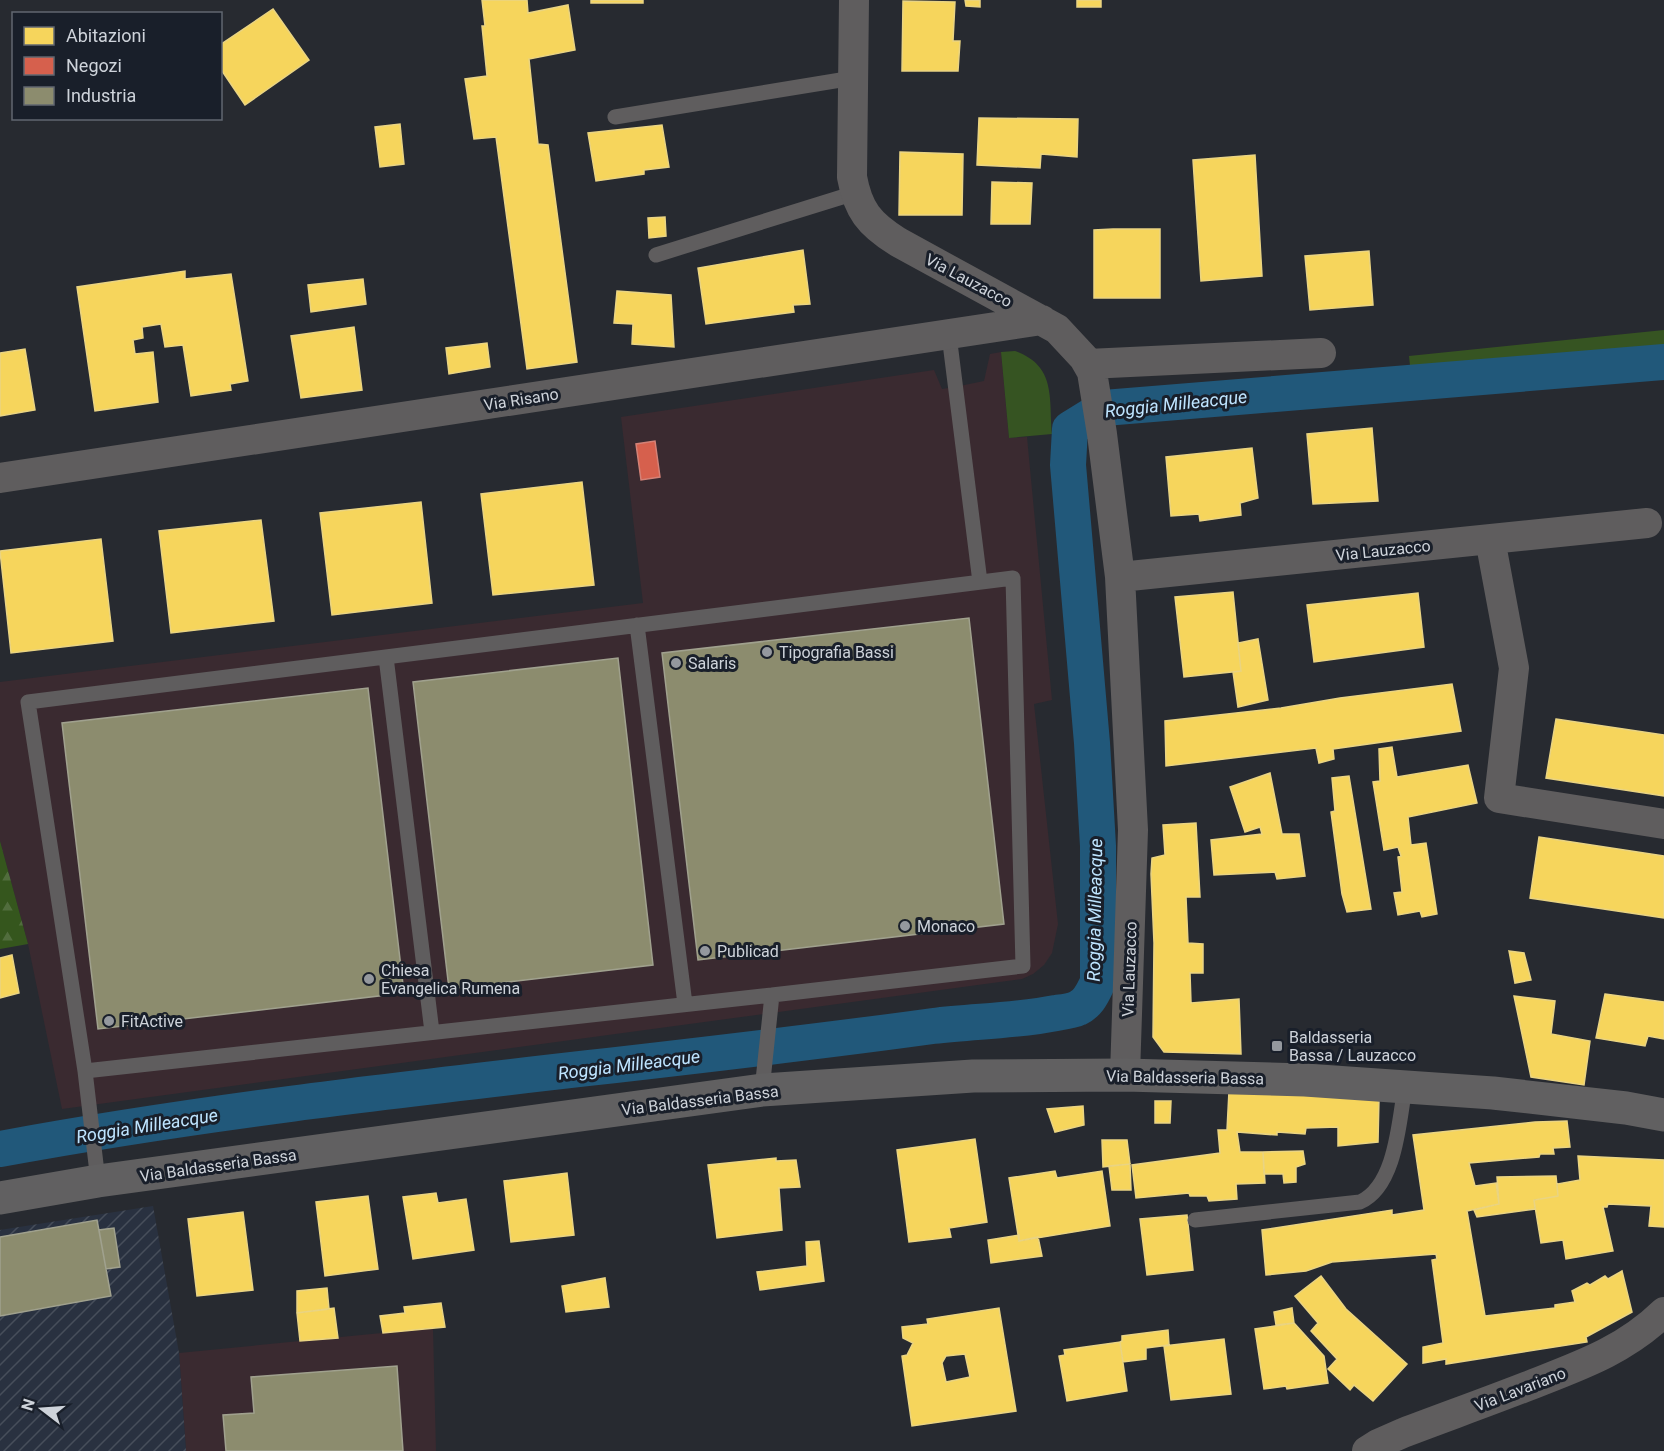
<svg xmlns="http://www.w3.org/2000/svg" width="1664" height="1451" font-family="Roboto,sans-serif">
<style>
.commercial{fill:#3a2a30}
.industrial{fill:url(#industrial-furrows)}
.green{fill:#365422}
.forest{fill:url(#forest-firs)}
.homes{fill:#f6d55c;stroke:#ead482;stroke-width:1.5;fill-rule:evenodd}
.shops{fill:#d6604d;stroke:#d48277;stroke-width:1.5}
.industry{fill:#8c8c6e;stroke:#a0a18e;stroke-width:1.5}
.lines{fill:none;stroke-linecap:round;stroke-linejoin:round}
.canal{stroke:#21587a;stroke-width:36}
.lane{stroke:#5f5d5e;stroke-width:15}
.street{stroke:#5f5d5e;stroke-width:30}
.secondary{stroke:#616061;stroke-width:33}
.poi-dot{fill:#94989e;stroke:#191f2a;stroke-width:2}
.labels{text-anchor:middle;stroke-width:6;stroke-linejoin:round;paint-order:stroke}
.street-label{font-size:16px;fill:#ced3da;stroke:#191f2a}
.poi-label{font-size:16px;fill:#ced3da;stroke:#191f2a;text-anchor:start}
.water-label{font-size:18px;font-style:italic;fill:#bee4ff;stroke:#191f2a}
</style>
<defs>
<pattern id="industrial-furrows" width="10" height="10" patternUnits="userSpaceOnUse" patternTransform="scale(1.5)"><rect width="10" height="10" fill="#293140"/><path d="M-1 1l2-2M0 10L10 0M9 11l2-2" fill="none" stroke="#474e5b"/></pattern>
<pattern id="forest-firs" width="22" height="20" patternUnits="userSpaceOnUse" patternTransform="scale(1.5)"><rect width="22" height="20" fill="#35561d"/><path d="M5 1l3.5 6h-7zM16 11l3.5 6h-7z" fill="#516d3d"/></pattern>
</defs>
<rect width="100%" height="100%" fill="#272a30"/>
<path class="commercial" d="M 1001,352 L 1009,438 L 1027,437 L 1052,700 L 1034,704 L 1058,924 L 1052,953 L 1044,965 L 1033,974 L 1022,979 L 62,1109 L 28,944 L 0,841 L 0,682 L 643,603 L 621,417 L 934,370 L 942,389 L 955,387 L 984,381 L 990,354 Z
M 433,1328 L 436,1451 L 186,1451 L 179,1353 Z"/>
<path class="industrial" d="M 153,1206 L 179,1353 L 186,1451 L 0,1451 L 0,1230 Z"/>
<path class="green" d="M 1664,330 L 1664,374 L 1413,394 L 1409,356 Z
M 1015,351 C 1056,366 1049,397 1052,434 L 1009,438 L 1001,352 Z"/>
<path class="forest" d="M 0,841 L 28,944 L 0,949 Z"/>
<path class="homes" d="M 482,0 L 527,0 L 528,13 L 568,5 L 575,50 L 529,59 L 538,144 L 548,145 L 577,362 L 527,369 L 496,137 L 474,139 L 465,79 L 487,76 L 482,26 L 485,26 Z
M 591,0 L 643,0 L 643,3 L 591,3 Z
M 965,0 L 980,0 L 980,7 L 966,6 Z
M 1077,0 L 1101,0 L 1101,7 L 1077,7 Z
M 903,1 L 955,2 L 953,41 L 960,41 L 958,71 L 902,71 Z
M 273,9 L 309,60 L 245,105 L 220,68 L 220,45 Z
M 979,118 L 1078,119 L 1077,157 L 1041,154 L 1040,168 L 977,165 Z
M 400,124 L 404,164 L 380,167 L 375,127 Z
M 662,125 L 669,167 L 644,170 L 644,174 L 596,181 L 588,133 Z
M 900,152 L 963,154 L 962,215 L 899,215 Z
M 1255,155 L 1262,276 L 1201,281 L 1193,160 Z
M 992,182 L 1032,183 L 1030,224 L 991,224 Z
M 665,217 L 666,236 L 649,238 L 648,218 Z
M 1113,229 L 1160,229 L 1160,298 L 1094,298 L 1094,230 Z
M 803,250 L 810,304 L 793,305 L 794,312 L 706,324 L 698,268 Z
M 1369,251 L 1373,305 L 1310,310 L 1305,256 Z
M 185,271 L 185,279 L 231,274 L 248,381 L 230,384 L 231,390 L 191,396 L 183,345 L 165,347 L 161,324 L 142,327 L 143,338 L 133,340 L 135,354 L 153,352 L 158,402 L 95,411 L 77,287 Z
M 363,279 L 366,304 L 311,312 L 308,285 Z
M 617,291 L 671,295 L 674,347 L 632,344 L 633,324 L 614,323 Z
M 354,327 L 362,390 L 301,398 L 291,336 Z
M 487,343 L 490,367 L 449,374 L 446,348 Z
M 25,349 L 35,410 L 0,416 L 0,353 Z
M 1372,428 L 1378,501 L 1313,504 L 1307,434 Z
M 1252,448 L 1258,498 L 1240,503 L 1241,515 L 1200,521 L 1199,514 L 1171,516 L 1166,457 Z
M 582,482 L 594,585 L 493,595 L 481,494 Z
M 421,502 L 432,603 L 332,615 L 320,513 Z
M 261,520 L 274,621 L 171,633 L 159,531 Z
M 101,539 L 113,641 L 11,653 L 0,551 Z
M 1233,592 L 1241,671 L 1184,677 L 1175,597 Z
M 1418,593 L 1424,647 L 1314,662 L 1307,605 Z
M 1258,639 L 1268,700 L 1238,707 L 1233,672 L 1241,671 L 1238,643 Z
M 1452,684 L 1461,731 L 1333,749 L 1334,759 L 1319,763 L 1316,748 L 1166,766 L 1165,721 L 1281,708 L 1340,698 Z
M 1556,719 L 1664,735 L 1664,796 L 1546,778 Z
M 1392,747 L 1397,777 L 1468,765 L 1477,803 L 1408,817 L 1411,845 L 1426,843 L 1437,914 L 1422,917 L 1420,911 L 1398,915 L 1394,893 L 1402,892 L 1398,857 L 1401,856 L 1398,847 L 1384,850 L 1373,782 L 1380,781 L 1379,749 Z
M 1270,773 L 1282,834 L 1299,834 L 1305,876 L 1277,879 L 1275,872 L 1214,875 L 1211,840 L 1262,834 L 1260,827 L 1245,832 L 1230,787 Z
M 1349,776 L 1371,909 L 1347,912 L 1342,894 L 1331,812 L 1335,811 L 1332,778 Z
M 1196,823 L 1200,897 L 1186,897 L 1188,943 L 1203,944 L 1203,973 L 1190,973 L 1191,1003 L 1239,999 L 1241,1054 L 1164,1052 L 1153,1037 L 1154,943 L 1151,874 L 1152,858 L 1165,855 L 1163,825 Z
M 1539,837 L 1664,856 L 1664,918 L 1530,898 Z
M 1509,951 L 1524,953 L 1531,980 L 1515,983 Z
M 12,955 L 19,993 L 0,998 L 0,958 Z
M 1605,994 L 1664,1002 L 1664,1039 L 1648,1036 L 1645,1046 L 1596,1038 Z
M 1514,996 L 1555,1001 L 1551,1034 L 1590,1041 L 1584,1085 L 1531,1077 Z
M 1229,1091 L 1379,1098 L 1378,1142 L 1338,1146 L 1338,1127 L 1306,1128 L 1305,1134 L 1277,1132 L 1277,1135 L 1237,1132 L 1240,1152 L 1263,1152 L 1265,1183 L 1236,1184 L 1237,1199 L 1209,1201 L 1207,1196 L 1190,1196 L 1189,1193 L 1136,1198 L 1132,1165 L 1220,1153 L 1218,1130 L 1227,1130 Z
M 1155,1101 L 1171,1101 L 1170,1123 L 1155,1123 Z
M 1083,1106 L 1084,1125 L 1055,1132 L 1047,1109 Z
M 1567,1121 L 1570,1147 L 1553,1148 L 1554,1154 L 1540,1154 L 1539,1157 L 1469,1163 L 1475,1186 L 1496,1183 L 1499,1204 L 1467,1211 L 1485,1316 L 1555,1308 L 1555,1305 L 1575,1302 L 1572,1291 L 1587,1283 L 1590,1285 L 1605,1276 L 1608,1279 L 1622,1271 L 1632,1312 L 1586,1337 L 1587,1342 L 1446,1364 L 1446,1359 L 1423,1363 L 1423,1347 L 1443,1343 L 1432,1260 L 1437,1259 L 1436,1254 L 1332,1262 L 1306,1271 L 1266,1275 L 1262,1230 L 1392,1210 L 1392,1215 L 1424,1210 L 1413,1135 L 1535,1122 Z
M 975,1139 L 987,1222 L 949,1228 L 951,1237 L 909,1242 L 897,1150 Z
M 1102,1140 L 1127,1140 L 1130,1164 L 1103,1167 Z
M 1303,1151 L 1305,1164 L 1296,1167 L 1296,1182 L 1284,1183 L 1283,1174 L 1264,1174 L 1263,1152 Z
M 1578,1156 L 1664,1160 L 1664,1227 L 1649,1226 L 1651,1206 L 1608,1204 L 1607,1207 L 1603,1207 L 1613,1251 L 1566,1259 L 1563,1240 L 1541,1243 L 1534,1200 L 1558,1196 L 1557,1184 L 1580,1180 Z
M 776,1158 L 776,1161 L 796,1160 L 800,1187 L 779,1188 L 782,1230 L 717,1238 L 708,1165 Z
M 1130,1164 L 1131,1190 L 1112,1190 L 1109,1166 Z
M 1055,1171 L 1057,1178 L 1102,1171 L 1110,1226 L 1019,1241 L 1009,1178 Z
M 567,1173 L 574,1235 L 511,1242 L 504,1181 Z
M 1556,1176 L 1558,1196 L 1534,1200 L 1535,1209 L 1477,1217 L 1474,1210 L 1499,1204 L 1497,1177 Z
M 436,1193 L 438,1203 L 466,1199 L 474,1250 L 413,1259 L 403,1197 Z
M 368,1196 L 378,1269 L 325,1276 L 316,1202 Z
M 243,1212 L 253,1290 L 197,1296 L 188,1219 Z
M 1187,1215 L 1193,1270 L 1147,1275 L 1140,1219 Z
M 1019,1235 L 1019,1241 L 1038,1237 L 1042,1256 L 991,1263 L 988,1240 Z
M 819,1241 L 824,1281 L 760,1290 L 757,1272 L 807,1266 L 806,1242 Z
M 1321,1276 L 1346,1309 L 1407,1364 L 1373,1401 L 1354,1385 L 1350,1390 L 1328,1369 L 1337,1359 L 1311,1331 L 1318,1323 L 1295,1296 Z
M 605,1278 L 609,1307 L 566,1312 L 562,1286 Z
M 327,1288 L 329,1309 L 297,1313 L 297,1291 Z
M 441,1303 L 445,1327 L 383,1333 L 380,1316 L 405,1313 L 404,1307 Z
M 334,1308 L 338,1338 L 300,1341 L 297,1313 Z
M 999,1308 L 1016,1411 L 912,1426 L 902,1356 L 907,1355 L 913,1343 L 903,1338 L 902,1327 L 928,1324 L 927,1319 ZM 965,1354 L 970,1377 L 946,1382 L 942,1363 L 946,1356 Z
M 1292,1308 L 1294,1323 L 1276,1325 L 1274,1312 Z
M 1294,1323 L 1324,1356 L 1328,1383 L 1287,1389 L 1286,1386 L 1264,1389 L 1255,1329 Z
M 1168,1330 L 1169,1345 L 1146,1348 L 1146,1359 L 1123,1362 L 1120,1342 L 1122,1341 L 1122,1336 Z
M 1224,1339 L 1231,1394 L 1171,1400 L 1164,1346 Z
M 1120,1342 L 1127,1391 L 1067,1401 L 1059,1356 L 1065,1355 L 1064,1350 Z"/>
<path class="shops" d="M 655,441 L 660,477 L 641,480 L 636,444 Z"/>
<path class="industry" d="M 969,618 L 1004,924 L 698,960 L 662,653 Z
M 618,658 L 653,965 L 449,989 L 413,682 Z
M 368,688 L 404,993 L 98,1029 L 62,723 Z
M 97,1220 L 111,1296 L 0,1316 L 0,1237 Z
M 114,1228 L 120,1267 L 106,1269 L 99,1230 Z
M 397,1366 L 403,1451 L 226,1451 L 223,1415 L 254,1413 L 251,1377 Z"/>
<g class="lines">
<path class="canal" d="M 0,1149 C 308,1092 622,1069 933,1026 C 974,1021 1016,1021 1056,1013 C 1063,1012 1072,1011 1078,1008 C 1089,1003 1093,992 1098,982 L 1098,846 L 1092,743 L 1068,465 L 1070,429 L 1104,408 L 1664,362"/>
<path class="lane" d="M 615,117 L 853,78
M 656,255 L 855,193
M 949,335 L 980,582
M 637,625 L 685,1004
M 386,657 L 432,1032
M 85,1071 L 28,702 L 1013,578 L 1023,966 L 772,995
M 98,1181 L 85,1071 L 772,995 L 762,1090
M 1195,1220 L 1360,1202 C 1396,1186 1399,1121 1405,1087"/>
<path class="street" d="M 854,0 L 852,177 C 858,210 869,224 898,242 L 1057,329 L 1084,358 L 1092,372 L 1102,434 L 1120,577 L 1133,830 L 1125,1075
M 1088,364 L 1321,353
M 0,478 L 1042,320
M 1490,539 L 1514,668 L 1499,798 L 1664,824
M 1120,577 L 1647,523
M 1367,1451 L 1378,1444 L 1403,1433 C 1445,1417 1487,1402 1528,1386 C 1579,1366 1624,1351 1664,1312"/>
<path class="secondary" d="M 0,1198 L 98,1181 L 762,1090 L 973,1076 L 1125,1075 L 1305,1080 L 1493,1093 L 1626,1108 L 1664,1115"/>
</g>
<g class="poi-dot">
<circle cx="767" cy="652" r="6"/>
<circle cx="676" cy="663" r="6"/>
<circle cx="905" cy="926" r="6"/>
<circle cx="705" cy="951" r="6"/>
<circle cx="369" cy="979" r="6"/>
<circle cx="109" cy="1021" r="6"/>
<rect x="1271" y="1040" width="12" height="12" rx="3"/>
</g>
<g class="labels">
<g class="street-label">
<text transform="translate(969 280) rotate(28)" y="6">Via Lauzacco</text>
<text transform="translate(521 399) rotate(-9)" y="6">Via Risano</text>
<text transform="translate(1383 550) rotate(-6)" y="6">Via Lauzacco</text>
<text transform="translate(1129 969) rotate(-88)" y="6">Via Lauzacco</text>
<text transform="translate(1185 1077) rotate(1)" y="6">Via Baldasseria Bassa</text>
<text transform="translate(700 1100) rotate(-7)" y="6">Via Baldasseria Bassa</text>
<text transform="translate(218 1165) rotate(-8)" y="6">Via Baldasseria Bassa</text>
<text transform="translate(1520 1389) rotate(-21)" y="6">Via Lavariano</text>
</g>
<g class="poi-label">
<text x="779" y="658">Tipografia Bassi</text>
<text x="688" y="669">Salaris</text>
<text x="917" y="932">Monaco</text>
<text x="717" y="957">Publicad</text>
<text x="381" y="976">Chiesa<tspan x="381" dy="18">Evangelica Rumena</tspan></text>
<text x="121" y="1027">FitActive</text>
<text x="1289" y="1043">Baldasseria<tspan x="1289" dy="18">Bassa / Lauzacco</tspan></text>
</g>
<g class="water-label">
<text transform="translate(1176 404) rotate(-6)" y="6">Roggia Milleacque</text>
<text transform="translate(1095 910) rotate(-89)" y="6">Roggia Milleacque</text>
<text transform="translate(629 1065) rotate(-7)" y="6">Roggia Milleacque</text>
<text transform="translate(147 1126) rotate(-9)" y="6">Roggia Milleacque</text>
</g>
</g>
<rect x="12" y="12" width="210" height="108" fill="#191f2a" stroke="#616770" stroke-width="1.5"/>
<rect x="24" y="27" width="30" height="18" fill="#f6d55c" stroke="#616770" stroke-width="1.5"/>
<text x="66" y="42" font-size="18" fill="#ced3da">Abitazioni</text>
<rect x="24" y="57" width="30" height="18" fill="#d6604d" stroke="#616770" stroke-width="1.5"/>
<text x="66" y="72" font-size="18" fill="#ced3da">Negozi</text>
<rect x="24" y="87" width="30" height="18" fill="#8c8c6e" stroke="#616770" stroke-width="1.5"/>
<text x="66" y="102" font-size="18" fill="#ced3da">Industria</text>
<g transform="translate(42 1409) rotate(287)" stroke="#191f2a" stroke-width="4.5" paint-order="stroke">
<path d="M0-4.5L10 22L0 15L-10 22Z" fill="#ced3da"/>
<text y="-9" font-size="16" font-weight="bold" text-anchor="middle" fill="#ced3da">N</text>
</g>
</svg>
